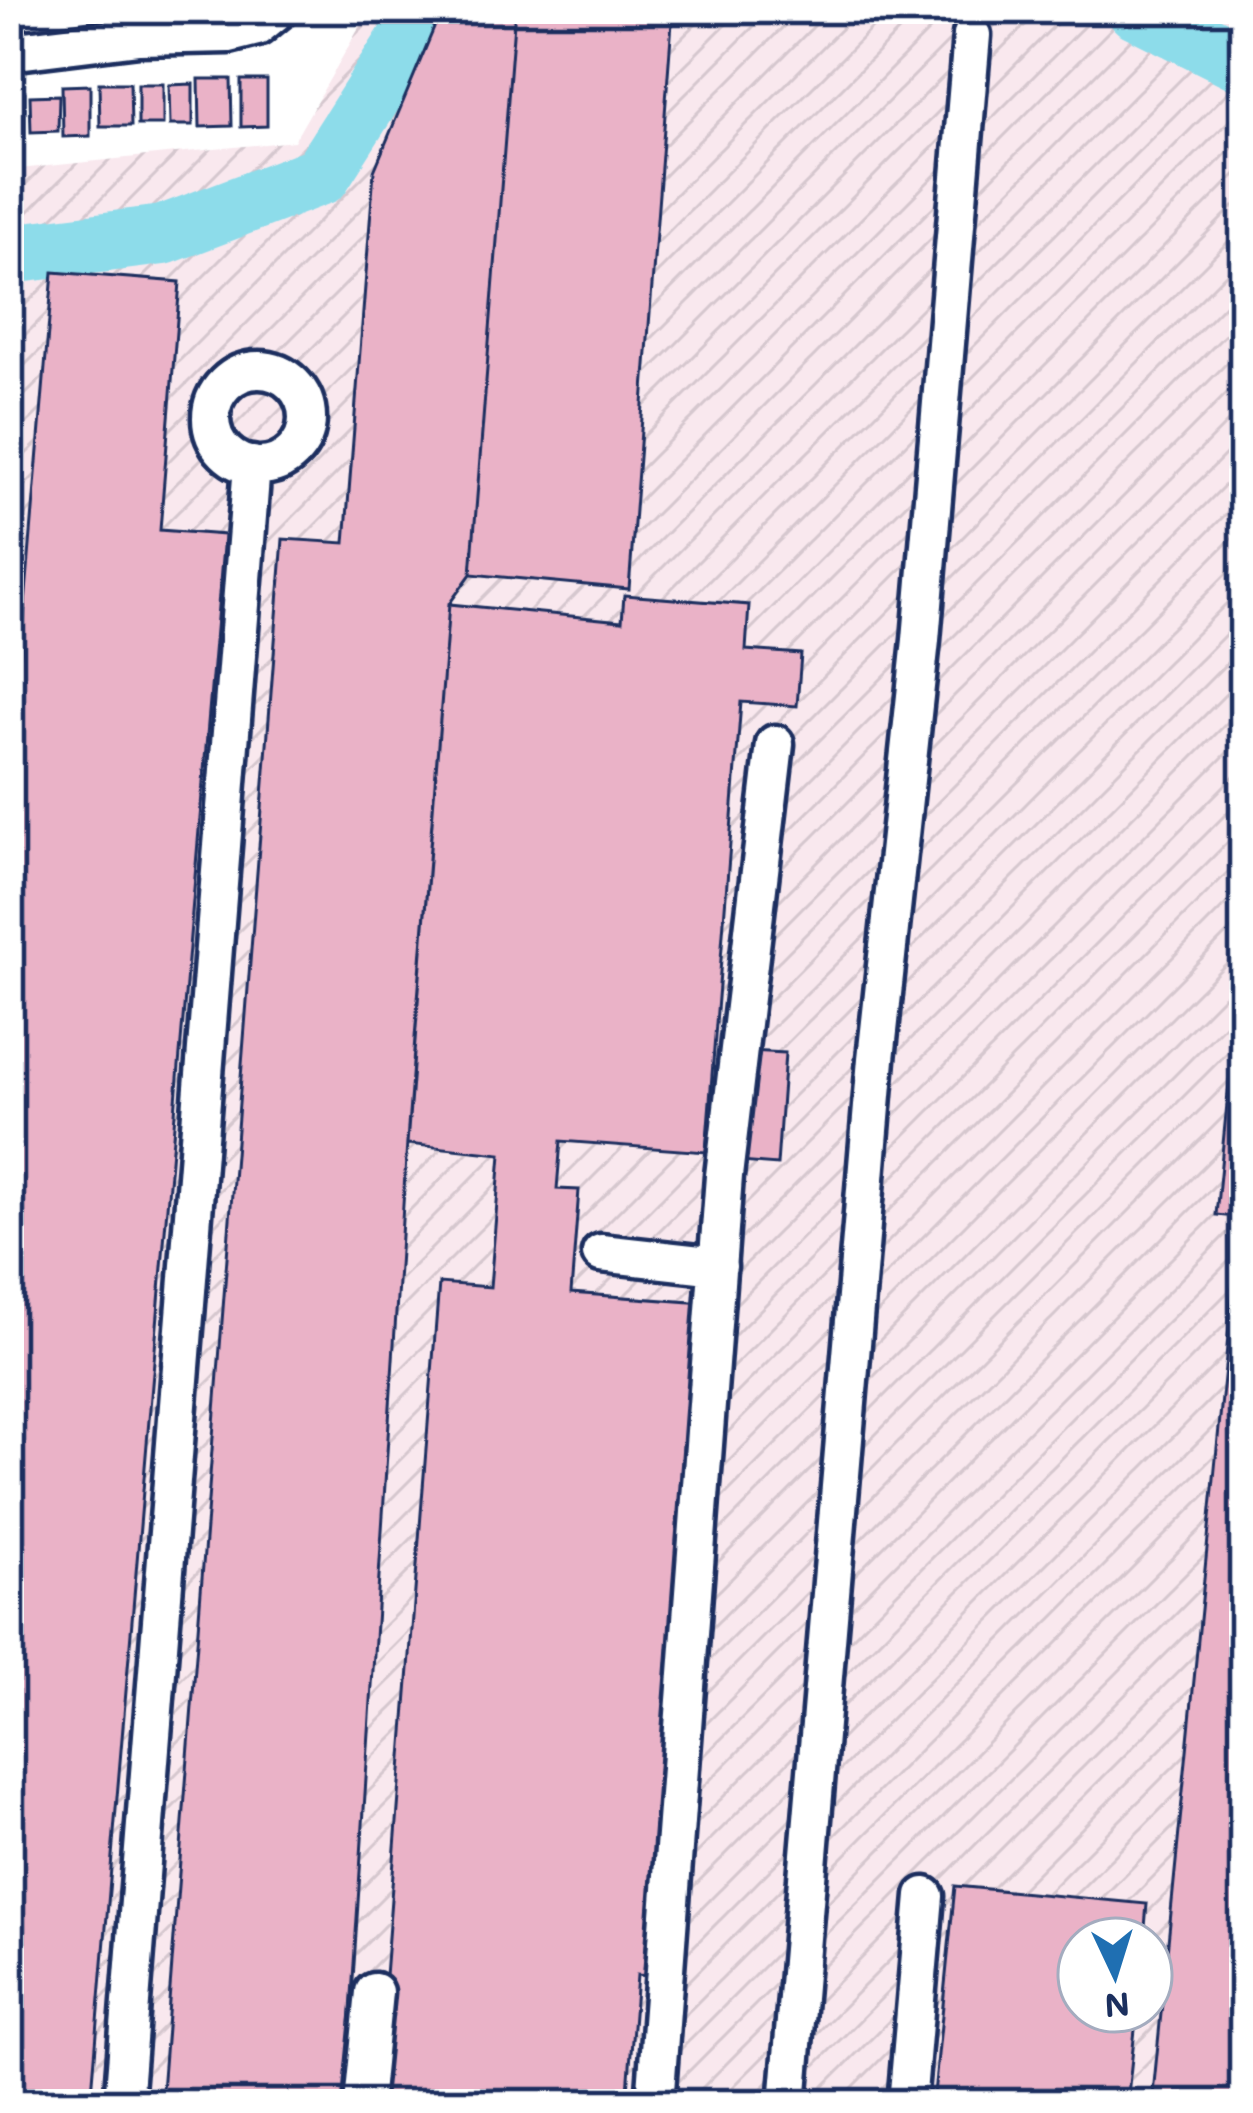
<svg xmlns="http://www.w3.org/2000/svg" width="1253" height="2113" font-family="Mali,sans-serif">
<style>
.industrial{fill:url(#industrial-furrows);fill-rule:evenodd}
.lines{fill:none;stroke-linecap:round;stroke-linejoin:round}
.river{stroke:#8ddcea;stroke-width:60}
.building{fill:#eab2c7;stroke:#1b2f5e;stroke-width:3}
.minor-casing{stroke:#1b2f5e;stroke-width:45}
.minor{stroke:#fff;stroke-width:36}
</style>
<defs>
<pattern id="industrial-furrows" width="10" height="10" patternUnits="userSpaceOnUse" patternTransform="scale(3)"><rect width="10" height="10" fill="#f9e8ee"/><path d="M-1 1l2-2M0 10L10 0M9 11l2-2" fill="none" stroke="#d5c7ce"/></pattern>
</defs>
<rect width="100%" height="100%" fill="#fff"/>
<filter id="ink" filterUnits="userSpaceOnUse"><feTurbulence type="fractalNoise" baseFrequency=".00833" numOctaves="2"/><feDisplacementMap in="SourceGraphic" scale="24" xChannelSelector="R" yChannelSelector="G"/><feConvolveMatrix kernelMatrix="1 2 1 2 8 2 1 2 1" color-interpolation-filters="sRGB"/></filter>
<g filter="url(#ink)">
<path class="industrial" d="M 370,9 L 1244,9 L 1244,2104 L 9,2104 L 9,170 L 294,141 ZM 1079,1939 L 1151,1939 L 1151,2011 L 1079,2011 Z"/>
<g class="lines">
<path class="river" d="M 1136,9 L 1244,63
M 9,254 L 163,235 L 321,175 L 427,9"/>
</g>
<path class="building" d="M 442,9 L 515,9 L 471,574 L 449,604 L 408,1127 L 345,2104 L 161,2104 L 283,539 L 345,543 L 374,171 Z
M 515,9 L 673,9 L 629,589 L 471,574 Z
M 199,79 L 231,79 L 232,126 L 200,127 Z
M 241,80 L 267,80 L 267,126 L 241,127 Z
M 99,83 L 130,83 L 131,126 L 100,126 Z
M 138,84 L 163,84 L 163,125 L 138,125 Z
M 193,84 L 193,125 L 170,125 L 169,85 Z
M 90,85 L 90,136 L 63,137 L 62,86 Z
M 9,92 L 25,92 L 25,137 L 9,137 Z
M 59,95 L 58,131 L 31,132 L 30,96 Z
M 53,272 L 180,282 L 160,530 L 224,535 L 91,2104 L 9,2104 L 9,795 Z
M 624,595 L 749,605 L 746,650 L 801,654 L 797,706 L 741,702 L 706,1152 L 561,1141 L 557,1189 L 579,1190 L 571,1293 L 704,1303 L 651,1976 L 637,1975 L 627,2104 L 375,2104 L 439,1283 L 490,1287 L 501,1154 L 407,1144 L 449,604 L 622,621 Z
M 9,692 L 18,693 L 13,753 L 9,752 Z
M 1244,932 L 1244,1218 L 1216,1215 Z
M 749,1051 L 785,1053 L 777,1165 L 740,1162 Z
M 1236,1256 L 1244,1256 L 1244,2104 L 1152,2104 Z
M 955,1886 L 1147,1904 L 1144,1939 L 1079,1939 L 1079,2011 L 1137,2011 L 1127,2104 L 933,2104 Z"/>
<g class="lines">
<defs>
<path id="minor" d="M 9,52 L 139,36 L 229,34 L 257,27 L 279,9
M211 418a48 48 0 1 1 96 0a48 48 0 1 1-96 0Z
M 601,1253 L 718,1266
M 123,2104 L 252,465
M 363,2104 L 374,1992
M 655,2104 L 724,1176 L 775,744
M 788,2104 L 876,1059 L 921,640 L 972,35
M 907,2104 L 925,1896"/>
</defs>
<use href="#minor" class="minor-casing"/>
<use href="#minor" class="minor"/>
</g>
</g>
<rect width="1253" height="2113" fill="none" stroke="#fff" stroke-width="48"/>
<rect x="24" y="24" width="1205" height="2065" fill="none" stroke="#1b2f5e" stroke-width="4.5" filter="url(#ink)"/>
<g transform="translate(1115 1975) rotate(176)"><circle r="57" fill="#ffffff" stroke="#a4acbf" stroke-width="3"/>
<path d="M0-9L21 45L0 30L-21 45Z" fill="#1f6fb2"/>
<text y="-18" font-size="33" font-weight="bold" text-anchor="middle" fill="#1b2f5e">N</text>
</g>
</svg>
